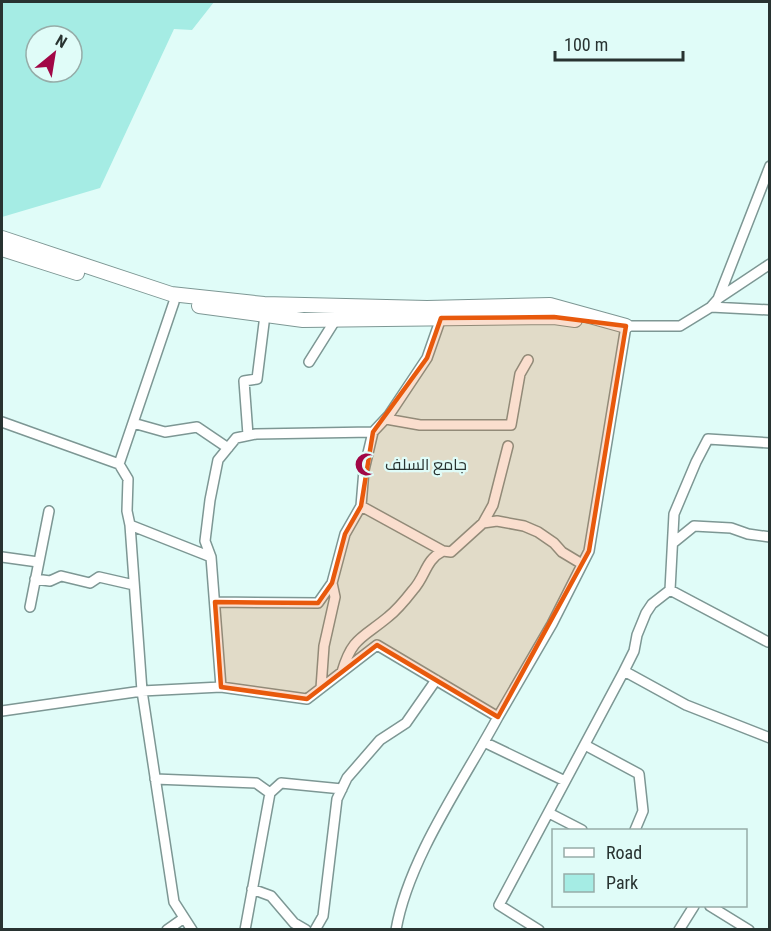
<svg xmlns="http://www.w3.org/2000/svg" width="771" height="931" font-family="'Roboto Condensed',Cairo,sans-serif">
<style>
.green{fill:#a5ece4;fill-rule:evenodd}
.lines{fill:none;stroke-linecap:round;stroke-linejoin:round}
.street-casing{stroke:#7d9794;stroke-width:12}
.secondary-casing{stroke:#7d9794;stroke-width:16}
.street{stroke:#fff;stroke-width:9}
.secondary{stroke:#fff;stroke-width:14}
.marked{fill:#e8590c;fill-opacity:0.2;stroke:#e8590c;stroke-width:4.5;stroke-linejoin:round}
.labels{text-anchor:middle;stroke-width:4.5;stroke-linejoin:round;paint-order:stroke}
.poi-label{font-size:16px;fill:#283331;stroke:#e0fcf8;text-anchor:start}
</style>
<rect width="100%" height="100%" fill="#e0fcf8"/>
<path class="green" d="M 2,2 L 214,2 L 192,30 L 174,29 L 100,188 L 2,217 ZM 36,36 L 72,36 L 72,72 L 36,72 Z"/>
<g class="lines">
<defs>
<path id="street" d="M 719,298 L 770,264
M 711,307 L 770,310
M 309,362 L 336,319
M 386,419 L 420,425 L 511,425 L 520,374 L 528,360
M 2,422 L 119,464 L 174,302
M 133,423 L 165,432 L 197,427 L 228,448
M 373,432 L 389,415 L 427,358 L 441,318
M 248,435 L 244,381 L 257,379 L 265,315
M 119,464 L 128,479 L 127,511 L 130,525 L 142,691 L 221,687 L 307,699 L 377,645 L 498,717 C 464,780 408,859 396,930
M 361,506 L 443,551 L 451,552 L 483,523 L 497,521 L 524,526 L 538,532 L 554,543 L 562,552 L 582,564
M 483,523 L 493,505 L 508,446
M 130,525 L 211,557
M 673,543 L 694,526 L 731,528 L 748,534 L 770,537
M 2,557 L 38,562
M 35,579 L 50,581 L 61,576 L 90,583 L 99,577 L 134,585
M 670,590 L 768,642
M 215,602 L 318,603 L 332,583 L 345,534 L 361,506 L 364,470 L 373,432 L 256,434 L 236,438 L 218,460 L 210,500 L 205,541 L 211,557 L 221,687
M 30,607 L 49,511
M 624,671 L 634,651 L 637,635 L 646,613 L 652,604 L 670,590 L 674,514 L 696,462 L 708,439 L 770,443
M 342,672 C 352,637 363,638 388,617 C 397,610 406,599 413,590 C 426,576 425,560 443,551
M 321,688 L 324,646 L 335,597 L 332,583
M 2,711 L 142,691 L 174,902 L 192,930
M 498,717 L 552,624 L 589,551 L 626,326 L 680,326 L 711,307 L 718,299 L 770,166
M 484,742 L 565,781
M 585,745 L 639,774 L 643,811 L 635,830
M 155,779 L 256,783 L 270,793
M 549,813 L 582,830
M 252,889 L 271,896 L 294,923 L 306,930
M 710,906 L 749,930
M 167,930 L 184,918
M 245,930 L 270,793 L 281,783 L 342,789
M 315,930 L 323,916 L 337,799 L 347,778 L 380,740 L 406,723 L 436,680
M 539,930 L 499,905 L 624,671 L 686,705 L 770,738
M 679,930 L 694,906"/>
<path id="secondary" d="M 2,238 L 171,294 L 264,304 L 427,308 L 550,305 L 626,326
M 2,249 L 77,273
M 199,306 L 303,320 L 554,317 L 575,320"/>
</defs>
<use href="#street" class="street-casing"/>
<use href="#secondary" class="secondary-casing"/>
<use href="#street" class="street"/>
<use href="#secondary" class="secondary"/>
</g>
<path class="marked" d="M 554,317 L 626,326 L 589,551 L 498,717 L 377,645 L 307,699 L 221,687 L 215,602 L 318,603 L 332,583 L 345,534 L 361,506 L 373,432 L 427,358 L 441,318 Z"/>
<defs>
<symbol id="mosque-bare" viewBox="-9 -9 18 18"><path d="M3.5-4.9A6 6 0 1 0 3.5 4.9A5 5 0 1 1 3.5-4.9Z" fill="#a10746" stroke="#e0fcf8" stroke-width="2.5" paint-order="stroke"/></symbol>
</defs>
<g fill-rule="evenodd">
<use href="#mosque-bare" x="350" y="448" width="33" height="33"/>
</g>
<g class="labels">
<g class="poi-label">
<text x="385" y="470">جامع السلف</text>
</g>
</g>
<rect width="771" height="931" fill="none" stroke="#283331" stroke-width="6"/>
<rect x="552" y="829" width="195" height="78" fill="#e0fcf8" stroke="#96aca8" stroke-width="1.5"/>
<rect x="564" y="848" width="30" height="9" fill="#ffffff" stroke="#96aca8" stroke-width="1.5"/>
<text x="606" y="859" font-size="18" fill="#283331">Road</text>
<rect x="564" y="874" width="30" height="18" fill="#a5ece4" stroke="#96aca8" stroke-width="1.5"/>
<text x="606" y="889" font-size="18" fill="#283331">Park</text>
<g transform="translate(54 54) rotate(30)"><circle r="28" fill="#e0fcf8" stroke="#96aca8" stroke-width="1.5"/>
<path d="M0-4.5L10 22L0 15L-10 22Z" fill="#a10746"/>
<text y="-9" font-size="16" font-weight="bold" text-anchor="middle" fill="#283331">N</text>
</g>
<path d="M555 51v9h128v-9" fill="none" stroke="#283331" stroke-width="3"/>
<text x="564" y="51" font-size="18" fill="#283331" stroke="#e0fcf8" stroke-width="4.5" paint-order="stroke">100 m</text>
</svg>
